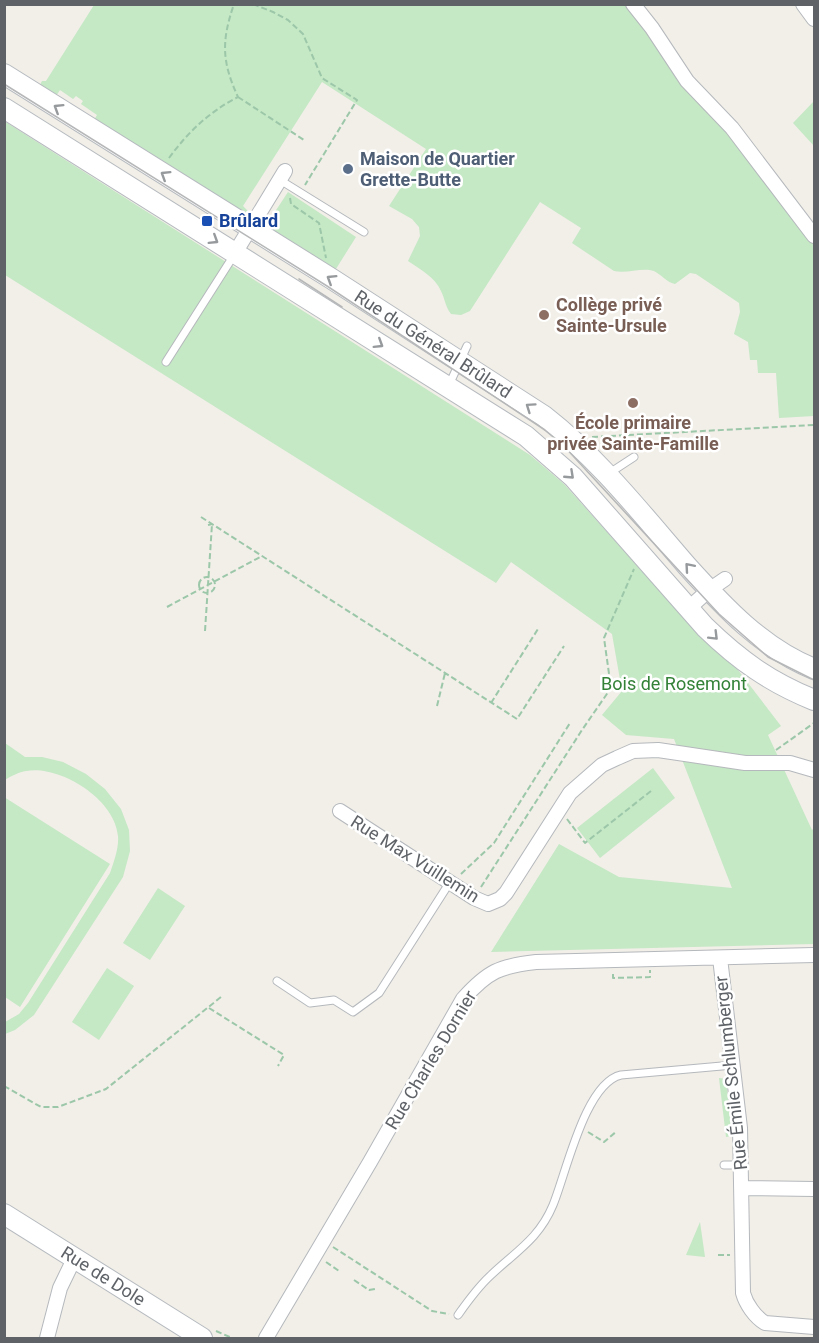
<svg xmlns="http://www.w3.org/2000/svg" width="819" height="1343" font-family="Roboto,sans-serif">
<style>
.green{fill:#c5e8c5}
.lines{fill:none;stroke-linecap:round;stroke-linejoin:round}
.service-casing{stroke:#b5b8bc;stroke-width:9}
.minor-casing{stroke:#b5b8bc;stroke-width:16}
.secondary-casing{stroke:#b6babf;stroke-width:22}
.path{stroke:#9cc7a9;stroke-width:2;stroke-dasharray:6 3;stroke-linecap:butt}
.service{stroke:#fff;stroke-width:7}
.minor{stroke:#fff;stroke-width:14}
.secondary{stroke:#fff;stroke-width:20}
.tram{stroke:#b6b7b8;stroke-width:1.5}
.oneway{stroke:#979a9d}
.service-dot{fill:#5c6f8a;stroke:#fff;stroke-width:2}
.transit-dot{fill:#1a4fb4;stroke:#fff;stroke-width:2}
.education-dot{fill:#8d6e63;stroke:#fff;stroke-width:2}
.labels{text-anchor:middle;stroke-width:5;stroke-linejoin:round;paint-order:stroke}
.service-label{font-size:18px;font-weight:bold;fill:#4e5e75;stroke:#fff;text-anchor:start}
.transit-label{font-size:18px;font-weight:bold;fill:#164399;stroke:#fff;text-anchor:start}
.education-label{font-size:18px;font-weight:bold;fill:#785e54;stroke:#fff;text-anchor:start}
.street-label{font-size:18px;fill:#5f6368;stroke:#fff}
.park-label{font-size:18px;fill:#348238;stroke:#fff}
</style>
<rect width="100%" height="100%" fill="#f1efe8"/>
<path class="green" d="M 94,5 L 626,5 L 655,42 L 677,80 L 728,130 L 814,240 L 814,416 L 779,418 L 776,373 L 758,373 L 757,360 L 750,360 L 748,342 L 734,334 L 740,312 L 739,303 L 696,274 L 690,273 L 675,284 C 666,282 662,275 654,271 C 642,267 627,274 614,271 L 572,243 L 581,228 L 540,202 L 470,311 L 461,315 L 451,314 C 445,306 445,299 441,291 C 435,277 421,270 408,261 L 420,236 L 419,227 L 412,219 L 389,206 L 426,149 L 322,82 L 243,206 L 248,211 L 247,214 L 244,215 L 94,120 L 97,115 L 81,104 L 83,101 L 76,96 L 73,99 L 60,90 L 56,96 L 40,85 L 42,81 L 46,81 Z
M 814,101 L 814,146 L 793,123 Z
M 4,121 L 530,455 L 564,484 L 703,639 L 738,670 L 781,726 L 768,735 L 812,830 L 814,828 L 814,944 L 491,952 L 559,844 L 619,877 L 732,888 L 674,739 L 626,735 L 602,715 L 622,691 L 612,634 L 511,562 L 496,583 L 5,275 Z
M 288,192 L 356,237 L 334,272 L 265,227 Z
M 5,743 L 25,757 L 42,757 L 63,762 L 86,774 L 105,789 L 121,809 L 129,830 L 130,851 L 123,877 L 34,1015 L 15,1030 L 5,1034 L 5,1022 L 19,1014 L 28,1003 L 110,873 C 114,861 119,848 118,836 C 115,799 60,765 26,771 C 19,772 11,776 5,780 Z
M 653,768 L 675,798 L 600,858 L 577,828 Z
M 4,797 L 110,864 L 20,1007 L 5,997 Z
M 158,888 L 185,906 L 150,960 L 123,943 Z
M 107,968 L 134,986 L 99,1040 L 72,1022 Z
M 719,1078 L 726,1079 L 732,1136 L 726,1137 Z
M 700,1222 L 705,1257 L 686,1255 Z"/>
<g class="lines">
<defs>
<path id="service" d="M 280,180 L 364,232
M 166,362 L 234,255
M 449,385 L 467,346
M 608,474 L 634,457
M 277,981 L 310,1003 L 334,1000 L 353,1012 L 379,993 L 450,882
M 724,1165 L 741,1165
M 458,1315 C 468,1301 477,1288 490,1276 C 515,1252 539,1239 553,1205 C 566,1174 585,1083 621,1075 L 733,1065"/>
<path id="minor" d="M 633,4 L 652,28 L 687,81 L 732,128 L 814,236
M 803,4 L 814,19
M 235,253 L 285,171
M 689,608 L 709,590 L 725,579
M 340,811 L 474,898 L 488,904 L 500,899 L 506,893 L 570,793 L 602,765 L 617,758 L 633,751 L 658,750 L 745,763 L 790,763 L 814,770
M 720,958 L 740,1128 L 743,1293 C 746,1304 755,1317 765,1323 L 814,1327
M 742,1188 L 814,1189
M 47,1338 L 60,1288 L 74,1259
M 266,1338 L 370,1162 L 463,999 C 488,971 500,966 536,962 L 814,955"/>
<g id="secondary">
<path id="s1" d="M 4,74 L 332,279 L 544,416 C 598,458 642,514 687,566 C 724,607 762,648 814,669"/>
<path d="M 4,108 L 526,436 L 573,477 L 705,627 C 740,661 770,682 814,700"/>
<path id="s2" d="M 4,1214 L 202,1338"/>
</g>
</defs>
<use href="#service" class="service-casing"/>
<use href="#minor" class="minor-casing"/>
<use href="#secondary" class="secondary-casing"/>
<path class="path" d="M 253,4 L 273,12 L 288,20 L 303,34 L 322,78 L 357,100 L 305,185
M 238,97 L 304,140
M 169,158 C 188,132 209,112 238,97 C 222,62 221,42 234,4
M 290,198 L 291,204 L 319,223 L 326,258
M 592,437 L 814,425
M 201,517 L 517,719 L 564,646
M199 585a8 8 0 1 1 16 0a8 8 0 1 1-16 0Z
M 167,607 L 262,556
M 205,631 L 212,524 L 208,525
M 491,703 L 538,629
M 437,706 L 445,673
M 776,750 L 814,723
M 567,819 L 585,843 L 651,791
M 461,874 L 494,843 L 570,723
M 481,887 L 582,730 L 611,688 L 604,638 L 634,569
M 613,974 L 613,978 L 650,977 L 650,970
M 209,1008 L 284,1055 L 278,1066
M 4,1086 L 41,1107 L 58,1107 L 106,1089 L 221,997
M 588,1132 L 604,1142 L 617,1131
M 333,1247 L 432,1311 L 449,1314
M 718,1255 L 730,1255
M 326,1262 L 339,1271
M 354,1280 L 369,1290 L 375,1289
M 216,1331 L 232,1338"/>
<use href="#service" class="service"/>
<use href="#minor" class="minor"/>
<use href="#secondary" class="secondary"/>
<path class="tram" d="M 4,84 L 327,286 L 545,430 L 562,444 L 719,614 L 768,657 L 814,680
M 299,279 L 342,307"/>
</g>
<defs><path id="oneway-chevron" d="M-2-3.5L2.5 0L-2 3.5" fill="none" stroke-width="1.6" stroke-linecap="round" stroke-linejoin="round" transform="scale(1.5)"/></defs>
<g class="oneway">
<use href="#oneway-chevron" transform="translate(58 108) rotate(-148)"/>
<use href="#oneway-chevron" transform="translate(165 175) rotate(-148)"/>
<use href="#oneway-chevron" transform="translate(214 240) rotate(32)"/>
<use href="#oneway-chevron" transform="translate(331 279) rotate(-148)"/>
<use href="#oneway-chevron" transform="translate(379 344) rotate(32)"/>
<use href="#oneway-chevron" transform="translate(530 407) rotate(-145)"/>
<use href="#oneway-chevron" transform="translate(570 475) rotate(43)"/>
<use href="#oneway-chevron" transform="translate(689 567) rotate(-131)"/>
<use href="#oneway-chevron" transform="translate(714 636) rotate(45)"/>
</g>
<circle class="service-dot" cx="348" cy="169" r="6"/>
<rect class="transit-dot" x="201" y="215" width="12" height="12" rx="3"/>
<g class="education-dot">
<circle cx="544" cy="315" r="6"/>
<circle cx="633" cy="403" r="6"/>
</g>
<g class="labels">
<g class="service-label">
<text x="360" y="165">Maison de Quartier<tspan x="360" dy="21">Grette-Butte</tspan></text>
</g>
<g class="transit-label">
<text x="219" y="227">Brûlard</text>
</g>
<g class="education-label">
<text x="556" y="311">Collège privé<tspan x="556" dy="21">Sainte-Ursule</tspan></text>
<text x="633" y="429" text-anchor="middle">École primaire<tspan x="633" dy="21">privée Sainte-Famille</tspan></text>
</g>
<g class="street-label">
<text dy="6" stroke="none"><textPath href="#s1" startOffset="507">Rue du Général Brûlard</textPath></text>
<text transform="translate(415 859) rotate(32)" y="6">Rue Max Vuillemin</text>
<text transform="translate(431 1060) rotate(-59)" y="6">Rue Charles Dornier</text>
<text transform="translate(731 1073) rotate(-96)" y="6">Rue Émile Schlumberger</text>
<text dy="6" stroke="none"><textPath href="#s2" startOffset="117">Rue de Dole</textPath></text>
</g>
<g class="park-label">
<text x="674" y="690">Bois de Rosemont</text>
</g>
</g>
<rect width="819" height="1343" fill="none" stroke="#5f6368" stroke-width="12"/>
</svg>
